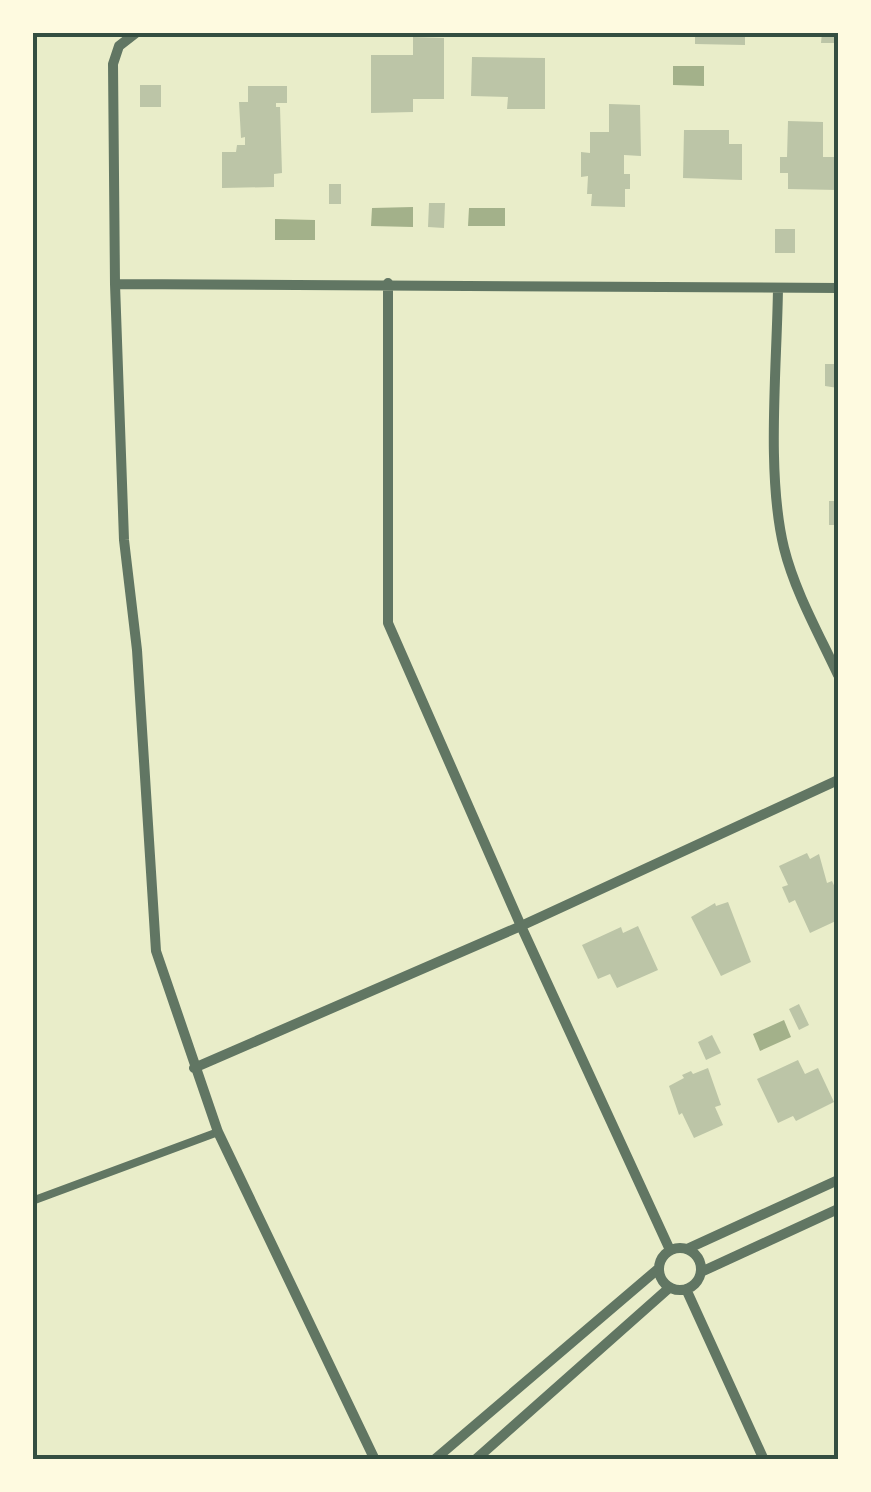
<svg xmlns="http://www.w3.org/2000/svg" width="871" height="1492" font-family="Georgia,serif">
<style>
.water{fill:#a3b18a}
.building{fill:#bcc5a7}
.lines{fill:none;stroke-linecap:round;stroke-linejoin:round}
.service{stroke:#617663;stroke-width:8}
.minor{stroke:#617663;stroke-width:10}
.neatline{fill:none;stroke:#344e41;stroke-width:4}
</style>
<rect width="100%" height="100%" fill="#e9edc9"/>
<path class="water" d="M 673,66 L 704,66 L 704,86 L 673,85 Z
M 413,207 L 413,227 L 371,226 L 372,208 Z
M 469,208 L 505,208 L 505,226 L 468,226 Z
M 275,219 L 315,220 L 315,240 L 275,240 Z
M 784,1020 L 791,1037 L 760,1051 L 753,1034 Z"/>
<path class="building" d="M 573,32 L 616,32 L 616,36 L 573,36 Z
M 695,32 L 745,32 L 745,45 L 695,44 Z
M 822,32 L 838,32 L 838,43 L 821,43 Z
M 413,37 L 444,38 L 444,99 L 413,99 L 413,112 L 371,113 L 371,55 L 413,55 Z
M 472,57 L 545,58 L 545,109 L 507,109 L 508,97 L 471,96 Z
M 140,85 L 161,85 L 161,107 L 140,107 Z
M 248,86 L 287,86 L 287,103 L 276,103 L 276,107 L 280,107 L 282,173 L 274,174 L 274,187 L 222,188 L 222,152 L 236,152 L 237,145 L 245,145 L 245,137 L 241,138 L 239,102 L 248,102 Z
M 609,104 L 640,105 L 641,156 L 624,155 L 624,174 L 630,174 L 630,189 L 625,189 L 625,207 L 591,206 L 592,194 L 587,194 L 588,176 L 581,177 L 581,152 L 590,153 L 590,132 L 609,132 Z
M 788,121 L 823,122 L 823,157 L 838,157 L 838,190 L 788,189 L 788,173 L 780,173 L 780,157 L 787,157 Z
M 684,130 L 729,130 L 729,144 L 742,144 L 742,180 L 683,178 Z
M 329,184 L 341,184 L 341,204 L 329,204 Z
M 429,203 L 445,203 L 444,228 L 428,227 Z
M 775,229 L 795,229 L 795,253 L 775,253 Z
M 825,364 L 838,364 L 838,388 L 825,386 Z
M 829,501 L 838,501 L 838,525 L 829,525 Z
M 807,853 L 810,859 L 819,854 L 827,883 L 832,881 L 838,894 L 835,901 L 838,920 L 810,933 L 795,900 L 789,903 L 782,887 L 788,885 L 779,866 Z
M 728,902 L 751,962 L 721,976 L 691,917 L 715,903 L 716,906 Z
M 638,926 L 658,970 L 617,988 L 610,974 L 598,979 L 582,945 L 621,927 L 623,933 Z
M 799,1004 L 809,1025 L 799,1030 L 789,1009 Z
M 712,1035 L 721,1053 L 706,1060 L 698,1042 Z
M 798,1060 L 805,1074 L 818,1068 L 834,1102 L 796,1121 L 793,1116 L 778,1123 L 757,1079 Z
M 708,1068 L 721,1105 L 715,1107 L 723,1125 L 694,1138 L 682,1113 L 679,1115 L 669,1086 L 684,1078 L 682,1075 L 691,1071 L 693,1074 Z"/>
<g class="lines">
<path class="service" d="M 32,1201 L 218,1132"/>
<path class="minor" d="M 137,32 L 119,46 L 113,64 L 115,284 L 124,540 L 137,650 L 156,951 L 218,1132 L 375,1460
M 388,283 L 388,623 L 521,926 L 670,1250
M 115,284 L 838,288
M 778,288 C 777,366 766,474 784,548 C 795,592 819,634 838,675
M 194,1068 L 521,926 L 838,780
M659 1269a21 21 0 1 1 42 0a21 21 0 1 1-42 0Z
M 687,1249 L 838,1180
M 701,1272 L 838,1209
M 686,1289 L 764,1460
M 434,1460 L 658,1269
M 475,1460 L 669,1288"/>
</g>
<rect width="871" height="1492" fill="none" stroke="#fefae0" stroke-width="70"/>
<rect x="35" y="35" width="801" height="1422" class="neatline"/>
</svg>
